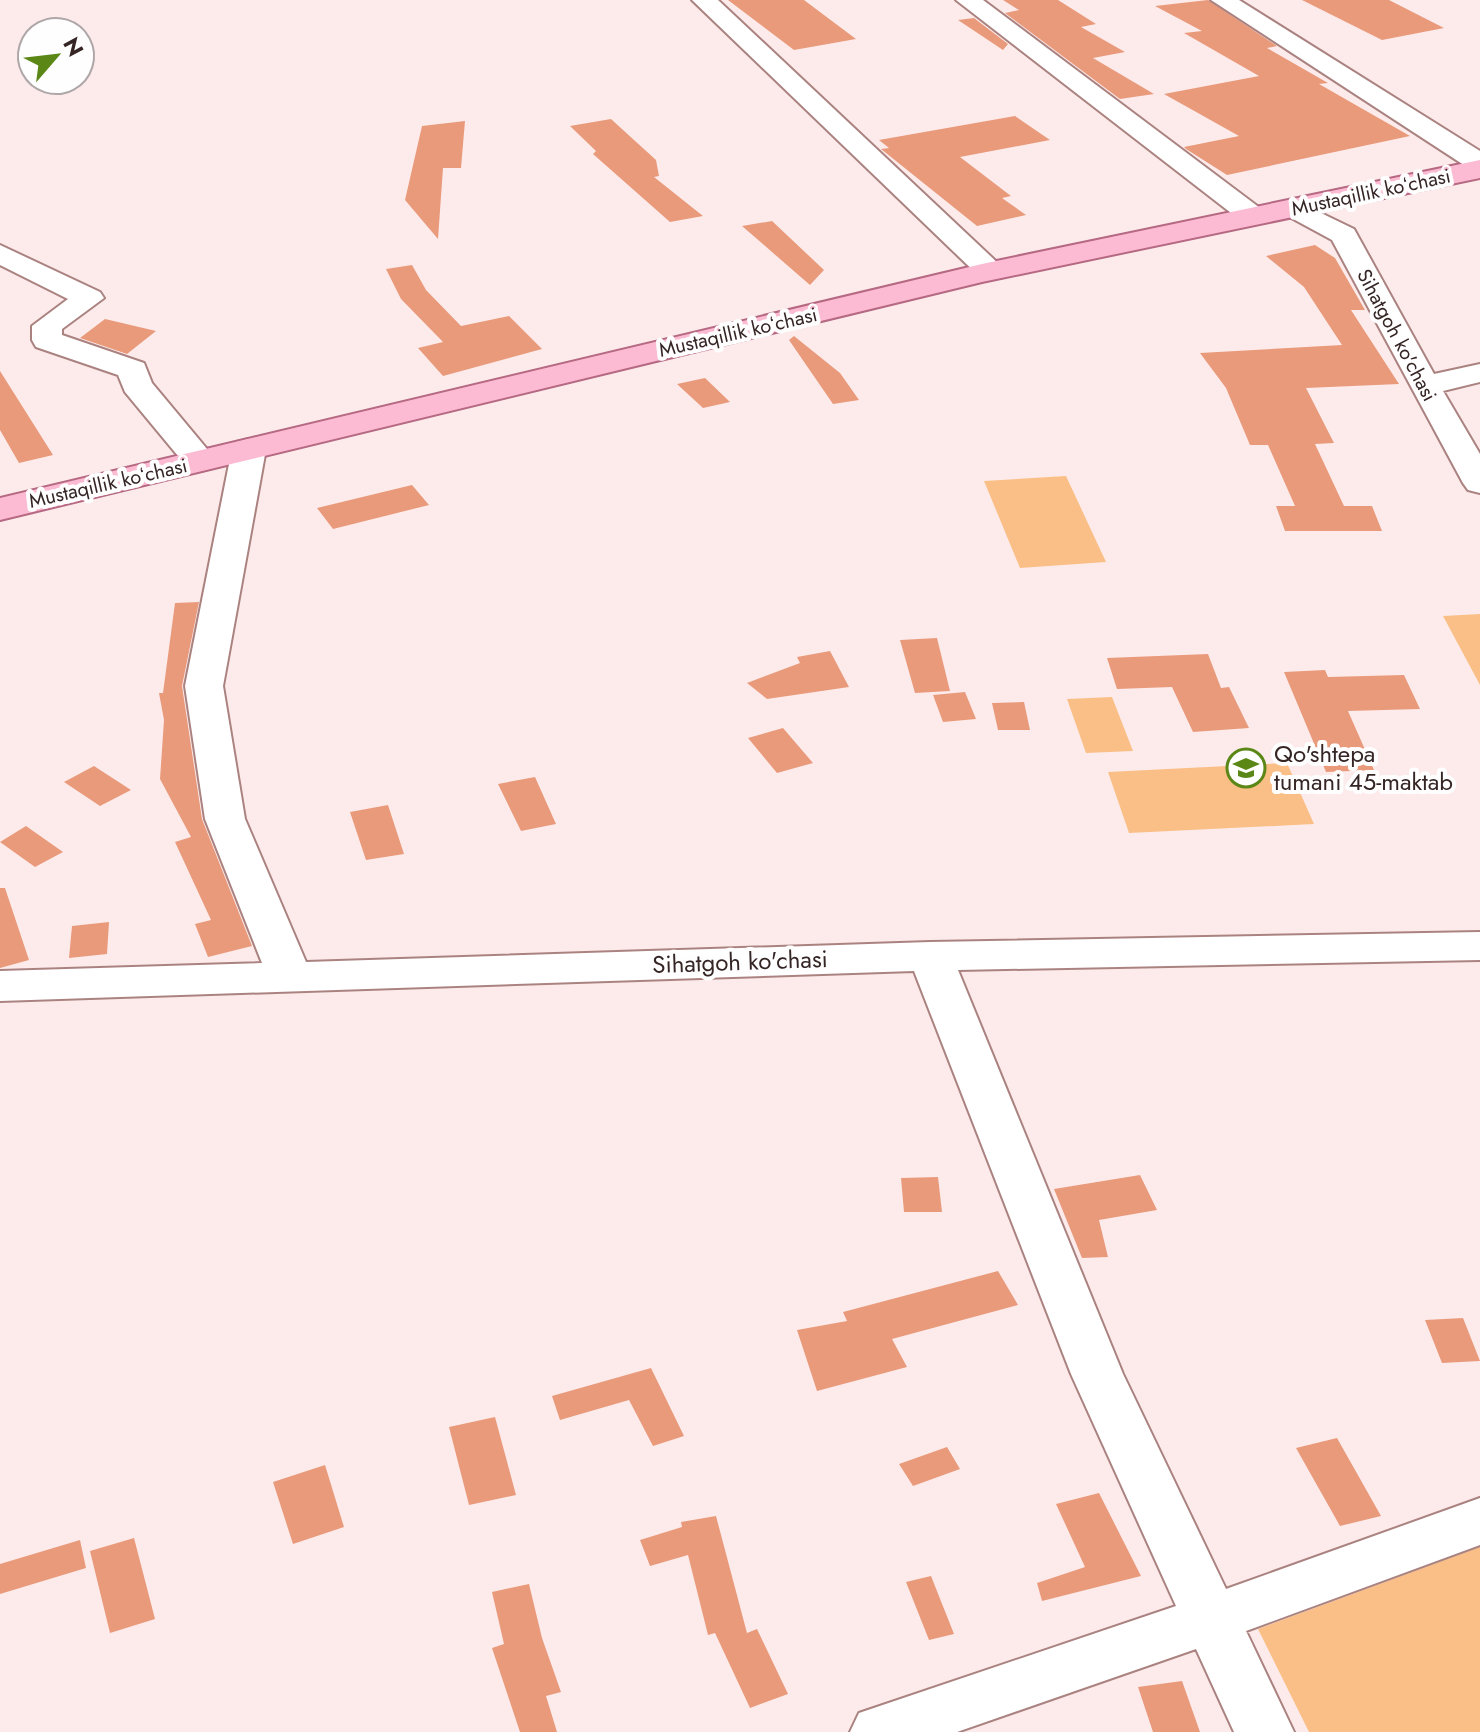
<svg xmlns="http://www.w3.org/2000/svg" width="1480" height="1732" font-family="Jost,sans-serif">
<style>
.green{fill:#fabf86}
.building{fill:#e99a7b}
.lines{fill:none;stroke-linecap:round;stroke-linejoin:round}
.minor-casing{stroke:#aa8381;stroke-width:4}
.major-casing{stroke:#b56982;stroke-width:4}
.minor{fill:#fff;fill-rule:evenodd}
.major{fill:#fcbbd2;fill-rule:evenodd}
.labels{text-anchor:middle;stroke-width:8;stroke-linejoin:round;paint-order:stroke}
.far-street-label{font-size:20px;fill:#352525;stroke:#fefefe}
.poi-label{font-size:24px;fill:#352525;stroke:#fefefe;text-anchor:start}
.street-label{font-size:24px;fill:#352525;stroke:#fefefe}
</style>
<rect width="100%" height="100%" fill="#fdebeb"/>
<path class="green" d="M 1066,476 L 1106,562 L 1020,568 L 984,481 Z
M 1480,614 L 1480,685 L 1443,616 Z
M 1112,697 L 1133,751 L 1086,753 L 1067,699 Z
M 1287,763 L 1314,824 L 1129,833 L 1108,772 Z
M 1480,1547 L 1480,1732 L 1309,1732 L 1258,1629 Z"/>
<path class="building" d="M 728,0 L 804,0 L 856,39 L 794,50 Z
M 1003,0 L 1058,0 L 1096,24 L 1081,27 L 1125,52 L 1093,58 L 1154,94 L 1120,99 L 1005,13 L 1019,10 Z
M 1208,0 L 1277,46 L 1267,48 L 1328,83 L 1319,84 L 1410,136 L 1227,175 L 1186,149 L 1184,147 L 1239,136 L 1164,94 L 1259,76 L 1184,33 L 1202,31 L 1155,6 Z
M 1302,0 L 1389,0 L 1444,28 L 1382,40 Z
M 974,18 L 1008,44 L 1003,50 L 958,20 Z
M 1015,116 L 1050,140 L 960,157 L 1011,196 L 1002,198 L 1026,215 L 977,226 L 881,149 L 889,148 L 879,140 Z
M 611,119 L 656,160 L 659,176 L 654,177 L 703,216 L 670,222 L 593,154 L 596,151 L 570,126 Z
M 465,121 L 461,168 L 443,168 L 438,239 L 405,200 L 422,126 Z
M 772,221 L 824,270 L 810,285 L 742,226 Z
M 1315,245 L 1335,258 L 1365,310 L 1351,310 L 1399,384 L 1306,388 L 1334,443 L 1315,444 L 1344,506 L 1372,506 L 1382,531 L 1285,531 L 1276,506 L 1295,506 L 1268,445 L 1250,445 L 1226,388 L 1200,353 L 1342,345 L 1304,287 L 1266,256 Z
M 412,265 L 426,290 L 461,326 L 509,316 L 542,349 L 443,376 L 418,348 L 443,342 L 401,299 L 386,269 Z
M 105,319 L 156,331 L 127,354 L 80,338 Z
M 794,336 L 840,373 L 859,400 L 833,404 L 789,340 Z
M 0,371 L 53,455 L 19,463 L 0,430 Z
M 705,378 L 730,402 L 703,408 L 677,384 Z
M 412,485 L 429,505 L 333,529 L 317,508 Z
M 199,602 L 182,686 L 202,819 L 252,946 L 208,957 L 195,924 L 211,920 L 175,842 L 191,837 L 160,779 L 164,720 L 159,693 L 163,693 L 175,603 Z
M 937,638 L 950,691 L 915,693 L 900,640 Z
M 830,651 L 849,687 L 767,699 L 747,683 L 800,663 L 797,657 Z
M 1208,654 L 1221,688 L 1229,687 L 1249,728 L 1193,732 L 1172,687 L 1117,689 L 1107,658 Z
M 1325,670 L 1328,677 L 1404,675 L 1420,709 L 1348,711 L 1374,770 L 1326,772 L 1284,672 Z
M 965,692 L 976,719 L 943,722 L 933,695 Z
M 1024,702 L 1030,730 L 998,730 L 992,703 Z
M 783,728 L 813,763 L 777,773 L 748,738 Z
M 94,766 L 131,790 L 100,806 L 64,782 Z
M 535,777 L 556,824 L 521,831 L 498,784 Z
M 388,805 L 404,854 L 366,860 L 350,812 Z
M 26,826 L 63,852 L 35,867 L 0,842 Z
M 0,888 L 5,888 L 29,960 L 0,968 Z
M 109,922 L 107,954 L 69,958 L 72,926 Z
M 1140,1175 L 1157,1210 L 1099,1220 L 1108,1257 L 1082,1258 L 1054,1189 Z
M 938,1177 L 942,1212 L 904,1212 L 901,1178 Z
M 998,1271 L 1018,1305 L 892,1339 L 907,1367 L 817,1391 L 797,1330 L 847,1321 L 843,1312 Z
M 1463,1318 L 1480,1361 L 1442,1363 L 1425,1320 Z
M 651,1368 L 684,1436 L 653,1446 L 629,1400 L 560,1420 L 552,1396 Z
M 495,1417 L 516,1495 L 469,1505 L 449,1427 Z
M 1337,1438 L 1381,1516 L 1340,1526 L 1296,1448 Z
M 947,1447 L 960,1469 L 913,1486 L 899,1464 Z
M 325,1465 L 344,1527 L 293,1544 L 273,1482 Z
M 1099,1493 L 1141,1576 L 1042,1601 L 1037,1583 L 1085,1567 L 1056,1504 Z
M 716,1516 L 747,1633 L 757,1629 L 788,1694 L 750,1708 L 715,1633 L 708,1635 L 688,1555 L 650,1566 L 640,1540 L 682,1527 L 681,1522 Z
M 134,1538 L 155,1619 L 110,1633 L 90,1551 Z
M 80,1540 L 86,1568 L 0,1594 L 0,1564 Z
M 931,1576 L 954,1634 L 929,1640 L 906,1582 Z
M 529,1584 L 542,1638 L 561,1692 L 546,1696 L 557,1732 L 520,1732 L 492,1648 L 504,1644 L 492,1592 Z
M 1182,1681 L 1200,1732 L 1153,1732 L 1138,1687 Z"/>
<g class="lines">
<defs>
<path id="minor" d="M 692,0 L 718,0 L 1001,266 L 1006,272 L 1001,278 L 981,278 Z
M 956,0 L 983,0 L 1264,211 L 1268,217 L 1264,223 L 1244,223 Z
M 1211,0 L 1239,0 L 1480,151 L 1480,171 L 1470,169 Z
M 1294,200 L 1354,229 L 1434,374 L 1480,364 L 1480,382 L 1443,391 L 1480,454 L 1480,493 L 1468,490 L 1463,483 L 1332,240 L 1284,214 L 1280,208 L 1284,202 Z
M 0,245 L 100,292 L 104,298 L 62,329 L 62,335 L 144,363 L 152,383 L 217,461 L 212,468 L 200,471 L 188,468 L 125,392 L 118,375 L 36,347 L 32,340 L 32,326 L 68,299 L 0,265 Z
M 249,439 L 261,442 L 266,449 L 223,686 L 245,819 L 306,962 L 930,942 L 1480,932 L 1480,960 L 958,970 L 1123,1374 L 1226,1589 L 1480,1498 L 1480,1545 L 1246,1631 L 1294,1732 L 1234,1732 L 1196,1649 L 957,1732 L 850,1732 L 859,1713 L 1176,1606 L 1071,1374 L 914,971 L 0,1001 L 0,971 L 262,963 L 205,819 L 185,686 L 232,449 L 237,442 Z"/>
<path id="major" d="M 1480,160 L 1480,178 L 982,282 L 0,520 L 0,498 L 982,264 Z"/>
</defs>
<use href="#minor" class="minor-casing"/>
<use href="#major" class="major-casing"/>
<use href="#minor" class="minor"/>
<use href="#major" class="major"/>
</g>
<defs>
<symbol id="school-ring" viewBox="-11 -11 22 22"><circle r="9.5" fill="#fefefe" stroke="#5a8716" stroke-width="1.5"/><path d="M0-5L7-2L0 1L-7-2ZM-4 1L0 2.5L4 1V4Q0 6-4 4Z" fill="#5a8716"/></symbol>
</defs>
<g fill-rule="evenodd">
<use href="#school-ring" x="1224" y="746" width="44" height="44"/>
</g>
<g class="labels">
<g class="far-street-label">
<text transform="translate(1371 192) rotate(-12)" y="7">Mustaqillik koʻchasi</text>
<text transform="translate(738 332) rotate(-13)" y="7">Mustaqillik koʻchasi</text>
<text transform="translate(1397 335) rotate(62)" y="7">Sihatgoh ko'chasi</text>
<text transform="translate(108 483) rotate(-13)" y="7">Mustaqillik koʻchasi</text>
</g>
<g class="poi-label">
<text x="1274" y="762">Qo'shtepa<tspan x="1274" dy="28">tumani 45-maktab</tspan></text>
</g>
<g class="street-label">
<text transform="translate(740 962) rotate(-2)" y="8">Sihatgoh ko'chasi</text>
</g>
</g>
<g transform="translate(56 56) rotate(62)"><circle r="38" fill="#fefefe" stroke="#aea7a7" stroke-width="2"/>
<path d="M0-6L14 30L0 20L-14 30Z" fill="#5a8716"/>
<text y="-12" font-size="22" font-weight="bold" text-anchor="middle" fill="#352525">N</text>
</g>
</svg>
